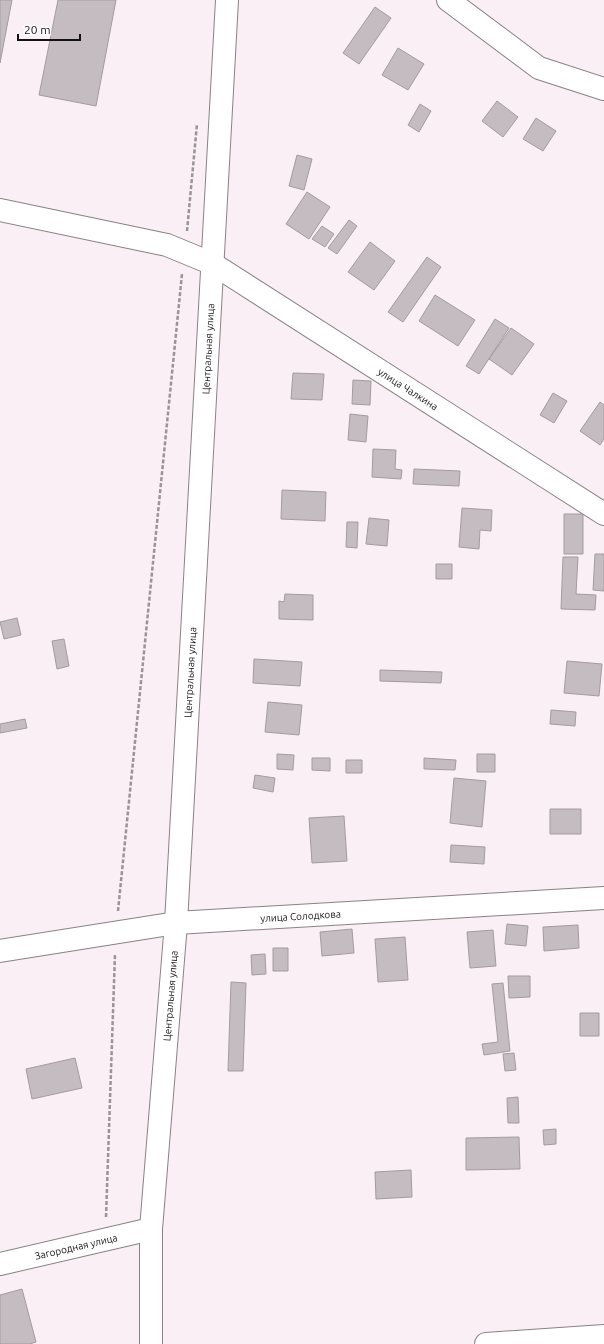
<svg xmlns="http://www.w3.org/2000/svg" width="604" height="1344" font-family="Ubuntu,sans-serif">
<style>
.building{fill:#c5bcc2;stroke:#a39ba0}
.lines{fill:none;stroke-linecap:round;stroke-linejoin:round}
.minor-casing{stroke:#8a8187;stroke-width:24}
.path{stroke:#9a9397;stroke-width:2.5;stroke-dasharray:4 2;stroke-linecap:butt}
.minor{stroke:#fff;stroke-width:22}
.labels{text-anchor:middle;stroke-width:3;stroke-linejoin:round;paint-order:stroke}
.street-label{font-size:10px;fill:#141113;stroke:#fff}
</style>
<rect width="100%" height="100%" fill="#f9eff5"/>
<path class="building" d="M 0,0 L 12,0 L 0,63 Z
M 58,0 L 116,0 L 96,106 L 39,95 Z
M 375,7 L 391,18 L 359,64 L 343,53 Z
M 398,48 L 424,64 L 408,90 L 382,75 Z
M 497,101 L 518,117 L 503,137 L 482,121 Z
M 420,104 L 431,111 L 419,132 L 408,125 Z
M 536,118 L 556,131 L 543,151 L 523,139 Z
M 297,155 L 312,159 L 304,190 L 289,186 Z
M 307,192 L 330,207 L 309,239 L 286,224 Z
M 349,220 L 357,226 L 337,254 L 328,248 Z
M 322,226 L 334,234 L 325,247 L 312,239 Z
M 370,242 L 395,261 L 374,290 L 348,272 Z
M 427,257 L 441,267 L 403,322 L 388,312 Z
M 435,295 L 475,320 L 458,346 L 419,321 Z
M 495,319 L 509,328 L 479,374 L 466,366 Z
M 511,328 L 534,344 L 512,375 L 489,359 Z
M 293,373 L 324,374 L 322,400 L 291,399 Z
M 353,380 L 371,381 L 370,405 L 352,404 Z
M 553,393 L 567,401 L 554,423 L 540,415 Z
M 600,402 L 604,405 L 604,439 L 600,445 L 580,431 Z
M 350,414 L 368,416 L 366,442 L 348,440 Z
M 373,449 L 396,450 L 395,469 L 402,470 L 401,479 L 372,477 Z
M 414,469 L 460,471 L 459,486 L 413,484 Z
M 282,490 L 326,492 L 325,521 L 281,519 Z
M 462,508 L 492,510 L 491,531 L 480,530 L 479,549 L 459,547 Z
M 564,514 L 583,514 L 583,554 L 564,554 Z
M 369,518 L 389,520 L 387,546 L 366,544 Z
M 347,522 L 358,522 L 357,548 L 346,547 Z
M 595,554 L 604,554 L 604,591 L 593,590 Z
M 563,557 L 578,557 L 576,594 L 596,595 L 595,610 L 561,609 Z
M 436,564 L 452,564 L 452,579 L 436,579 Z
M 285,594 L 313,595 L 313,620 L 279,619 L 279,601 L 284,602 Z
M 17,618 L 21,635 L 4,639 L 0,622 Z
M 64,639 L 69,666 L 57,669 L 52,641 Z
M 254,659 L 302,662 L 300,686 L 253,683 Z
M 567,661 L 602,664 L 599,696 L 564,693 Z
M 380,670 L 442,672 L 441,683 L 380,681 Z
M 268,702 L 302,705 L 299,735 L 265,732 Z
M 551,710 L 576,712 L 575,726 L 550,724 Z
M 25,719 L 27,728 L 0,733 L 0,724 Z
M 277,754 L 294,755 L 293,770 L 277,769 Z
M 477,754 L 495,754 L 495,772 L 477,772 Z
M 312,758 L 330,758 L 330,771 L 312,770 Z
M 424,758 L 456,760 L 455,770 L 424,769 Z
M 346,760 L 362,760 L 362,773 L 346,773 Z
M 255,775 L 275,778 L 273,792 L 253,788 Z
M 454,778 L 486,781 L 482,827 L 450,823 Z
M 550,809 L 581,809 L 581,834 L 550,834 Z
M 344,816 L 347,861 L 312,863 L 309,818 Z
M 451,845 L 485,847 L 484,864 L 450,862 Z
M 507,924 L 528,926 L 526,946 L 505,944 Z
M 578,925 L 579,948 L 544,951 L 543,927 Z
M 352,929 L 354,953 L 322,956 L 320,932 Z
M 493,930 L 496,966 L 470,968 L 467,932 Z
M 405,937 L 408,980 L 378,982 L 375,939 Z
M 273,948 L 288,948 L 288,971 L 273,971 Z
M 265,954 L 266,974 L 252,975 L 251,955 Z
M 508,976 L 530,976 L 530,997 L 509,998 Z
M 231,982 L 246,983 L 243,1071 L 228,1071 Z
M 503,983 L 510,1051 L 484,1055 L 482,1044 L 498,1042 L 492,984 Z
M 580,1013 L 599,1013 L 599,1036 L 580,1036 Z
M 514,1053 L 516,1070 L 505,1071 L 503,1054 Z
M 75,1058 L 82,1088 L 32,1099 L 26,1069 Z
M 518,1097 L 519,1123 L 508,1123 L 507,1098 Z
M 556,1129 L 556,1144 L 544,1145 L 543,1130 Z
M 519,1137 L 520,1169 L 466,1170 L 466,1138 Z
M 411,1170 L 412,1197 L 376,1199 L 375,1172 Z
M 22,1289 L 36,1342 L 30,1344 L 0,1344 L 0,1295 Z"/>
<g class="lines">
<defs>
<g id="minor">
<path d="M 448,0 L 539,68 L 604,89"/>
<path id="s1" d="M 0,210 L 167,245 L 213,264 L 604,514"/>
<path id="s2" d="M 0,951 L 176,923 L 604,898"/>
<path id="s3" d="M 0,1264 L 151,1229"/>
<path id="s4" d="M 151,1344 L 151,1229 L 176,923 L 227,0"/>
<path d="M 486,1344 L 604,1336"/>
</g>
</defs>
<use href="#minor" class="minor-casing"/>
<path class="path" d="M 187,231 L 197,124
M 118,911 L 182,274
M 106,1217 L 115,954"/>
<use href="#minor" class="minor"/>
</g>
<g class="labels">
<g class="street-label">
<text dy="4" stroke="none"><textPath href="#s4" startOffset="997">Центральная улица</textPath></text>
<text dy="4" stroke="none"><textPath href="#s1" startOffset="452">улица Чалкина</textPath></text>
<text dy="4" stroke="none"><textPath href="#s4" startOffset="673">Центральная улица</textPath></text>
<text dy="4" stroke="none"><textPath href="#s2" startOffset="303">улица Солодкова</textPath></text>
<text dy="4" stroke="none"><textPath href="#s4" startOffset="349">Центральная улица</textPath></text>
<text dy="4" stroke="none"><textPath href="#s3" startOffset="78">Загородная улица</textPath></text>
</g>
</g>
<path d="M18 34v6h62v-6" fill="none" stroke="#141113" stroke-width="2"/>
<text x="24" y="34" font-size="12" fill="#141113" stroke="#ffffff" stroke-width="3" paint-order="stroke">20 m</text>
</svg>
